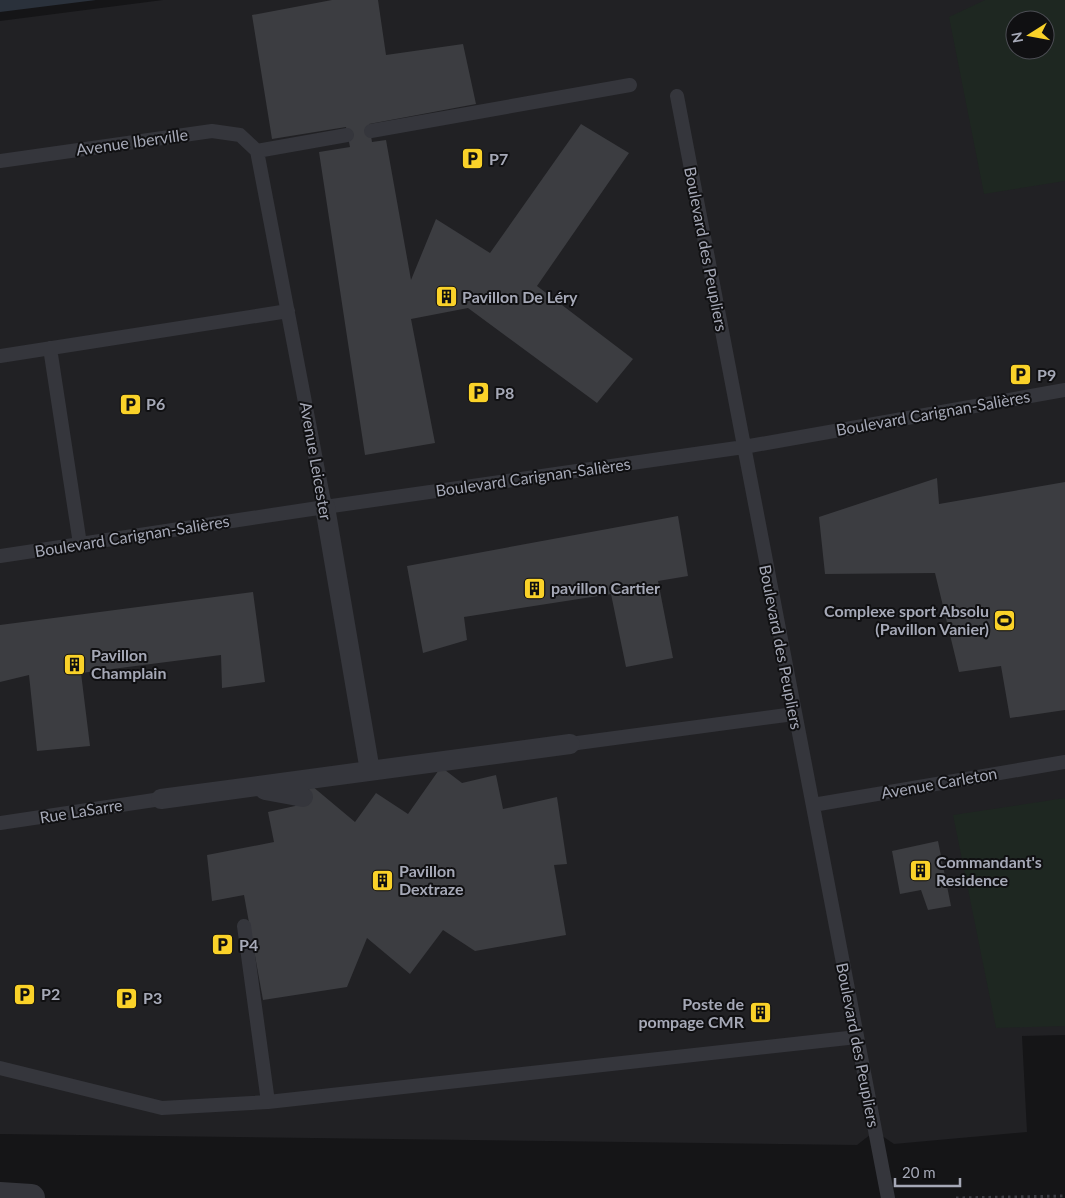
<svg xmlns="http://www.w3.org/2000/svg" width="1065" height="1198" font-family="Lato,sans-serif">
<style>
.built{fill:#212124;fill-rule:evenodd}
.green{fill:#1e2721;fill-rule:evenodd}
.water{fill:#2a313b}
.building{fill:#3c3d41}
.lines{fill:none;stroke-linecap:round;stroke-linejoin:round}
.path{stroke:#3b3c43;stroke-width:3;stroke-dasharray:2.5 4;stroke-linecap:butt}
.service{stroke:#35363c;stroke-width:14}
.pedestrian{stroke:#35363c;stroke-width:20}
.tertiary{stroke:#35363c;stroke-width:28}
.labels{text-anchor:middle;stroke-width:4;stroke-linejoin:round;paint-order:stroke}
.street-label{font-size:16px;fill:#a6a9b7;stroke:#101012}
.poi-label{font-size:16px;font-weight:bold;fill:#a6a9b7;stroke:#101012;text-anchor:start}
</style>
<rect width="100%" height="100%" fill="#151517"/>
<path class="built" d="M 163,0 L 1065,0 L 1065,1035 L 1022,1036 L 1027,1132 L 894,1144 L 875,1131 L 857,1145 L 0,1134 L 0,21 ZM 1015,20 L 1045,20 L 1045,50 L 1015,50 Z"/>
<path class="green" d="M 985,0 L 1065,0 L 1065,181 L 984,194 L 949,17 ZM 1015,20 L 1045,20 L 1045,50 L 1015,50 Z
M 1065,798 L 1065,1026 L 996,1028 L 953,815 Z"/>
<path class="water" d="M 0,0 L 96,0 L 0,12 Z"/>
<path class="building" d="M 332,0 L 378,0 L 386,55 L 463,44 L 476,104 L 369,124 L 372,142 L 386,140 L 411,280 L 436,219 L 490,253 L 581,124 L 629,153 L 537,286 L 633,359 L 597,403 L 468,308 L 411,319 L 435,443 L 365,455 L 319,152 L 350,147 L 346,127 L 272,139 L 252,15 Z
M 937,478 L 939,504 L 1065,482 L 1065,710 L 1010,718 L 1001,666 L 959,672 L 935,573 L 825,574 L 819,517 Z
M 678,516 L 688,576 L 658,581 L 673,658 L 626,667 L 611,594 L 464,617 L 467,640 L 423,653 L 407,566 Z
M 253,592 L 265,682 L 222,688 L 221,655 L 81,673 L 90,746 L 37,751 L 29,675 L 0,682 L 0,625 Z
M 441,767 L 462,783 L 496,775 L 503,809 L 557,797 L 567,864 L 554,865 L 566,935 L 475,951 L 443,930 L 410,974 L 367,938 L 347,987 L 263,1000 L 244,895 L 212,901 L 207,855 L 274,842 L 268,812 L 295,806 L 312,786 L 355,822 L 376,793 L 408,814 Z
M 938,841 L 951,906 L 928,910 L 921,890 L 900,894 L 892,851 Z
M 763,1005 L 768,1016 L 756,1022 L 751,1010 Z"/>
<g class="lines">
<path class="path" d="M 956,1198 L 1065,1196"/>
<path class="service" d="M 677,96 L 888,1198
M 371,131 L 630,85
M 257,151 L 325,507
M 257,151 L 347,135
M 0,161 L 212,131 L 240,135 L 257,151
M 50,348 L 80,544
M 0,356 L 288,311
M 0,556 L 325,507 L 744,447 L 1065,390
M 570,744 L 794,714
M 813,805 L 1065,762
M 0,823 L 161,799
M 244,926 L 268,1102
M 0,1068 L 162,1108 L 268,1102 L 857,1037"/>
<path class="pedestrian" d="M 325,507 L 370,771
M 265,790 L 303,797
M 161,799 L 570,744"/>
<path class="tertiary" d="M 0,1196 L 31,1198"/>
</g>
<defs>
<symbol id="parking-square" viewBox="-11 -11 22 22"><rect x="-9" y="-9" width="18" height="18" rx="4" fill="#fad229" stroke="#101012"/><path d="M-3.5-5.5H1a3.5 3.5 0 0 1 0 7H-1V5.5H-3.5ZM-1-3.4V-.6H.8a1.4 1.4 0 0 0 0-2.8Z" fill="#111"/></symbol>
<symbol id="building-square" viewBox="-11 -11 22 22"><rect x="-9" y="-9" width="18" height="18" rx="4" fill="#fad229" stroke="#101012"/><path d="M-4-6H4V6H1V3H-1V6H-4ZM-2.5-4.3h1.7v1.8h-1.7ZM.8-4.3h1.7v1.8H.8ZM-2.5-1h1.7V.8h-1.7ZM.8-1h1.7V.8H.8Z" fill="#111"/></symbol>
<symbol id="stadium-square" viewBox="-11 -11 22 22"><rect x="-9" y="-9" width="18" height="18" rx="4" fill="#fad229" stroke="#101012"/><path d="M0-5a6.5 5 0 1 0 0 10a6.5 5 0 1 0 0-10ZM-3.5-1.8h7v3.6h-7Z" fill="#111"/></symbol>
</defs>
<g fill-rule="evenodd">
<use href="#parking-square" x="460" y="146" width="25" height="25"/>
<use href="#building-square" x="434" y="284" width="25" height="25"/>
<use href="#parking-square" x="1008" y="362" width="25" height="25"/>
<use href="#parking-square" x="466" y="380" width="25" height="25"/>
<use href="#parking-square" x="118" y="392" width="25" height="25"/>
<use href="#building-square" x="522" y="576" width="25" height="25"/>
<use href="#stadium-square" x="992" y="608" width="25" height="25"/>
<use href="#building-square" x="62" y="652" width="25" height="25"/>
<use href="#building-square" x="908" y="858" width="25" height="25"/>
<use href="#building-square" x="370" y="868" width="25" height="25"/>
<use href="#parking-square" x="210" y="932" width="25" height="25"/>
<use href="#parking-square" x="12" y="982" width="25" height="25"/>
<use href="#parking-square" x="114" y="986" width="25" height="25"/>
<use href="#building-square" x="748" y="1000" width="25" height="25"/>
</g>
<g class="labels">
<g class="street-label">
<text transform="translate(132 142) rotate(-8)" y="6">Avenue Iberville</text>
<text transform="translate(706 249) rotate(79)" y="6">Boulevard des Peupliers</text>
<text transform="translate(933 413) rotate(-10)" y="6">Boulevard Carignan-Salières</text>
<text transform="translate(316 461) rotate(80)" y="6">Avenue Leicester</text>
<text transform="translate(533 477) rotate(-8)" y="6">Boulevard Carignan-Salières</text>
<text transform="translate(132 536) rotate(-9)" y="6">Boulevard Carignan-Salières</text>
<text transform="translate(781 647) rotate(79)" y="6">Boulevard des Peupliers</text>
<text transform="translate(939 783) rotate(-10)" y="6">Avenue Carleton</text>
<text transform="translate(81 811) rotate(-9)" y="6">Rue LaSarre</text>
<text transform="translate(858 1045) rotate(79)" y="6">Boulevard des Peupliers</text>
</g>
<g class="poi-label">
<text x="489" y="165">P7</text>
<text x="462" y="303">Pavillon De Léry</text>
<text x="1037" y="381">P9</text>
<text x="495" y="399">P8</text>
<text x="146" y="410">P6</text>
<text x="551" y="594">pavillon Cartier</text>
<text x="989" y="617" text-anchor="end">Complexe sport Absolu<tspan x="989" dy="18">(Pavillon Vanier)</tspan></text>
<text x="91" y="661">Pavillon<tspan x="91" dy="18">Champlain</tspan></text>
<text x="936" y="868">Commandant's<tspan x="936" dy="18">Residence</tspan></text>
<text x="399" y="877">Pavillon<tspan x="399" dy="18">Dextraze</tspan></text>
<text x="239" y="951">P4</text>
<text x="41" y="1000">P2</text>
<text x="143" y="1004">P3</text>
<text x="744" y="1010" text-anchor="end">Poste de<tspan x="744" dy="18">pompage CMR</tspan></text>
</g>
</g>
<g transform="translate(1030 35) rotate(259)"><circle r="24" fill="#101012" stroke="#4c4d54"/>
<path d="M0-4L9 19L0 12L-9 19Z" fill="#fad229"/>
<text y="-8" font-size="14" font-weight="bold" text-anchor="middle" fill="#a6a9b7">N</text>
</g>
<path d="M895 1178v8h65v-8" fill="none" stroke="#a6a9b7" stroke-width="2.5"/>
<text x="902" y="1178" font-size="15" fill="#a6a9b7" stroke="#101012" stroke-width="4" paint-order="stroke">20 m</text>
</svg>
